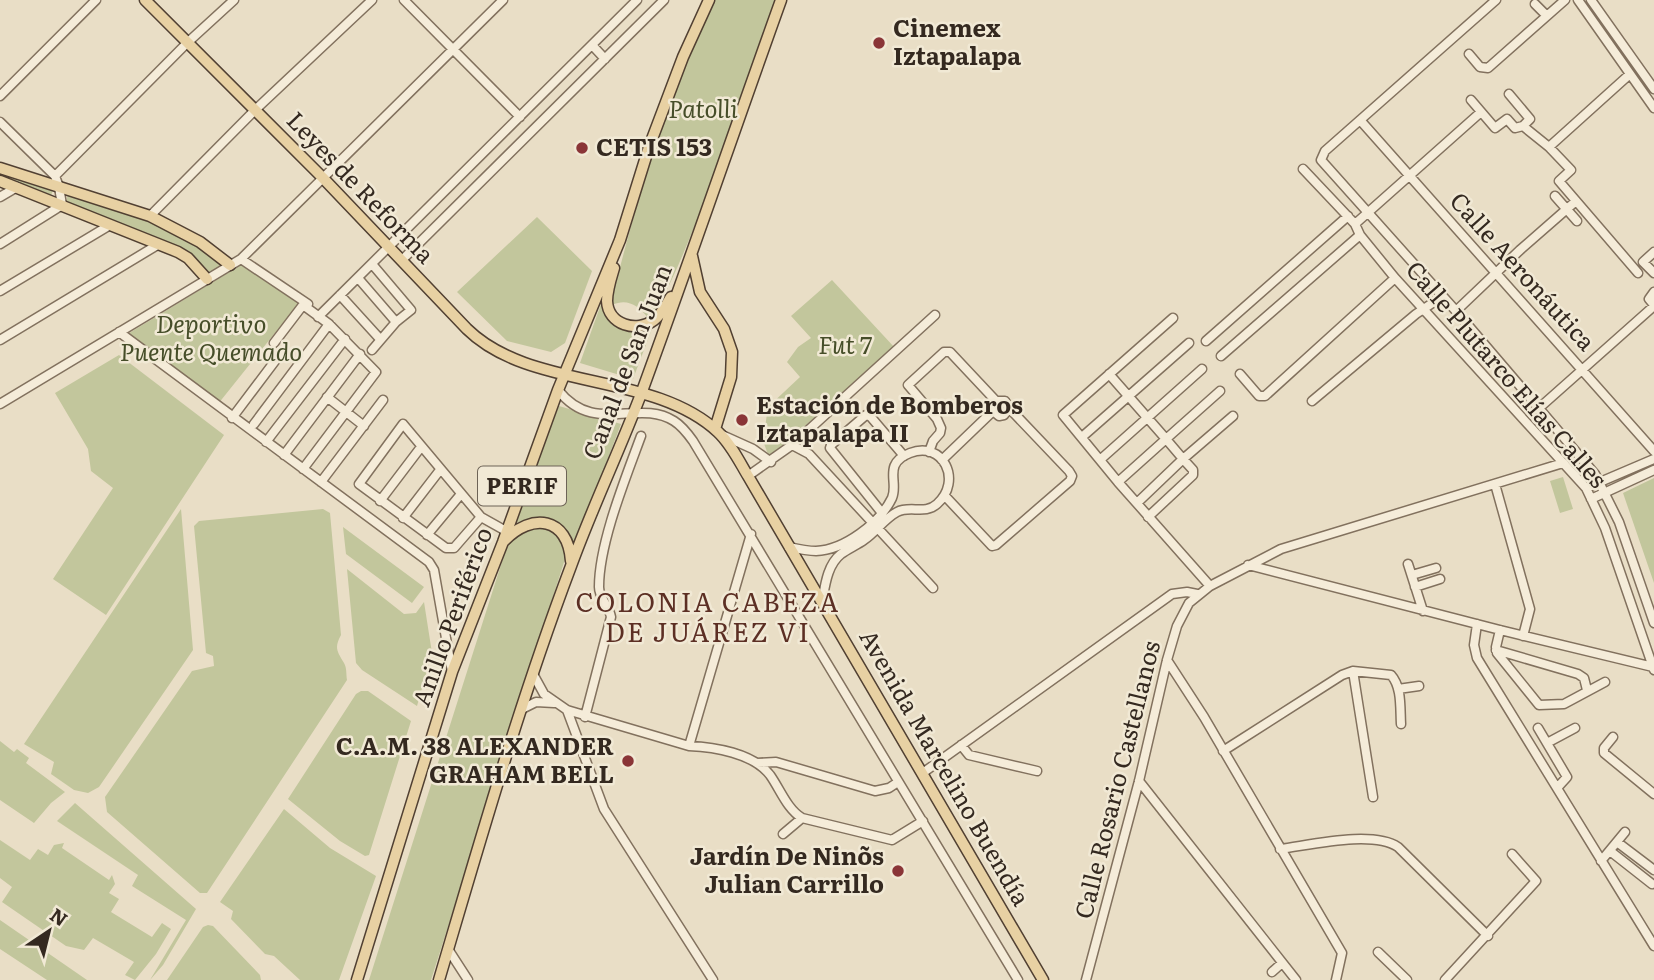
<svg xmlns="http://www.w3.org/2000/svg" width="1654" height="980" font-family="Literata,serif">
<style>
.green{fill:#c2c69c}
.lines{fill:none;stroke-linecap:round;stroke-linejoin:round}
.minor-casing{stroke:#82715e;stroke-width:11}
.major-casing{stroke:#514032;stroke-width:13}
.minor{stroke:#f5ecd9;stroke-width:8}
.major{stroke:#e8d1a3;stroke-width:10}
.poi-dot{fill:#8a3537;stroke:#f1e9d5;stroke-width:2.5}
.labels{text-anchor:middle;stroke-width:5;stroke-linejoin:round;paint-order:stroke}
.shield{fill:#f1e9d5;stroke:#6d6356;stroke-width:2}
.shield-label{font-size:23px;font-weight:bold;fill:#342920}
.poi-label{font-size:24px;font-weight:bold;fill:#342920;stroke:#f1e9d5;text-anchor:start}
.park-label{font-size:24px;font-style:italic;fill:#464e29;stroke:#f1e9d5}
.street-label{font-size:24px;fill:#342920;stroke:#f1e9d5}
.neighbourhood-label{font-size:26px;letter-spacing:2px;fill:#5c2f24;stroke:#f1e9d5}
</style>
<rect width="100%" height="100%" fill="#e9dec6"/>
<path class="green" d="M 715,0 L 777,0 C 761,45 674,303 648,318 C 638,305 627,298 612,305 L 612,298 C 638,196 668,95 715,0 Z
M 0,169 L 53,190 L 50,198 L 0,179 Z
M 68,193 L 151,219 L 198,244 L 228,265 L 210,273 L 190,255 L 66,204 Z
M 537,217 L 592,271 L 565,343 L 551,352 L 507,341 L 457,292 Z
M 241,265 L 299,303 L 218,404 L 126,335 Z
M 832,280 L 895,348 L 769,457 L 763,441 L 768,407 L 800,377 L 787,362 L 798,347 L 811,338 L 791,316 Z
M 601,304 C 612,332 626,332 653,326 L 633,379 L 580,363 Z
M 119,355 L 224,435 L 106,615 L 53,579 L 113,488 L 91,471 L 88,449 L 55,393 Z
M 559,406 L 621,424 L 574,548 C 561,516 543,514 512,524 Z
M 1563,477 L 1573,509 L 1560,513 L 1550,481 Z
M 1654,478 L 1654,583 L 1623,493 Z
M 181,509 L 193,650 L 99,787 L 88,793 L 74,790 L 51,774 L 54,762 L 24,744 Z
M 323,509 L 330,513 L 341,635 C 334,648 337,651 344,663 C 347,668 346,674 347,680 L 207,893 L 200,893 L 107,812 L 105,797 L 192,671 L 214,666 L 213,656 L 206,653 L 194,526 L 199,521 Z
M 343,527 L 424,587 L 412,603 L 346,554 Z
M 533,527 C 552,528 562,537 566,556 L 431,980 L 369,980 L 506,549 L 513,538 Z
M 347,569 L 404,614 L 416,613 L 424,602 L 432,653 L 417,706 L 362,670 L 356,663 Z
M 361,691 L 368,691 L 411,721 L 369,855 L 365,856 L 340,841 L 288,799 L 356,694 Z
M 0,741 L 14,752 L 17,749 L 29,758 L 26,763 L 65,792 L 51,803 L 34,823 L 0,800 Z
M 75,803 L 196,909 L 163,965 L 150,980 L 186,920 L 132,886 L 138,875 L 57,821 Z
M 284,809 L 330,848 L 376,876 L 339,980 L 300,980 L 274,956 L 265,954 L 231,919 L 233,911 L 220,902 Z
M 0,840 L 30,860 L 38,849 L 48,855 L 54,845 L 64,843 L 62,848 L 109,880 L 112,875 L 115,884 L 109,893 L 119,899 L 111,912 L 152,937 L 162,923 L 171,929 L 156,954 L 135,980 L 125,975 L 134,962 L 93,938 L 84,950 L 66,946 L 2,902 L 12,887 L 0,878 Z
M 0,920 L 87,980 L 47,980 L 0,949 Z
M 208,925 L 213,926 L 260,975 L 261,980 L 167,980 L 203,927 Z"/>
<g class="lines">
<defs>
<path id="minor" d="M 404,0 L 520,117
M 1496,0 L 1325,151 L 1321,160 L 1456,311 L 1595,474 L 1619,522 L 1654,623
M 1578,0 L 1654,108
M 1591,0 L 1654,89
M 1535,4 L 1546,15
M 592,45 L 605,59
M 1469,54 L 1480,67 L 1488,68 L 1565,0
M 1509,94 L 1530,119 L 1523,126
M 0,96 L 96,0
M 1471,100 L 1495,128 L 1507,119 L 1515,128 L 1523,126 L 1549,147 L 1571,170 L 1559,181 L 1638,273
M 1360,120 L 1654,451
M 0,122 L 55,176 L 59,187 L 62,205 L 0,244
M 1549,147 L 1630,74
M 1303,169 L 1355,224 L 1360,235 L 1395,278 L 1586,488 L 1605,528 L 1654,670
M 55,176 L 187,43 L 234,0
M 1555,196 L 1577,221
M 0,197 L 17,187
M 150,216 L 255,110 L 372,0
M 1355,224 L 1481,112
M 1654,252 L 1643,262 L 1654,273
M 241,259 L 308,304
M 402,260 L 664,0
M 372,264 L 411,310 L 396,322 L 372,350
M 358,278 L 396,322
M 0,291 L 110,225
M 1654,292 L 1649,299 L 1654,305
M 340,295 L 380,339
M 1456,311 L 1520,250 L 1576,201
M 318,317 L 637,0
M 119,332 L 429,562 L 434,570 L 452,672
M 0,340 L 159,244
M 1206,341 L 1348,216
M 274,343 L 303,305 L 329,324 L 376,372 L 303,469
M 1221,356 L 1360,235
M 1109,374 L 1166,439 L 1220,391
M 1240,374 L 1259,396 L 1265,396 L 1395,278
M 558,390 C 594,436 638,398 674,421 C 682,426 688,434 693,441 L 1018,980
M 327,397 L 364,426
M 1312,401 L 1416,314 L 1443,296
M 0,404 L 241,259 L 503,0
M 1538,409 L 1654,306
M 232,418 L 281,353
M 254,424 L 329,324
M 722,435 L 753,449 L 771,462
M 1082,437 L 1189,343
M 266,442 L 345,339
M 792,445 L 809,454 L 933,588
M 929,452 L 933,441 L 940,433 L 941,428 L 937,419 L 908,385 L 944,352 L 950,352 L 996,401
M 284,455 L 360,354
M 1101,459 L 1202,369
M 942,460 L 993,411 L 992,407 L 996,401 L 1005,401 L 1009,408 L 1004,415 L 999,416 L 993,411
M 748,476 L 792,445 L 935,315
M 321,482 L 383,400
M 1118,482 L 1210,586
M 1495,484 L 1530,609 L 1523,636
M 1586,488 L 1654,459
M 945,496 L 992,546 L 996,545 L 1070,481 L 1072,476 L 1069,471 L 1009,408
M 1591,499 L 1654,470
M 380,501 L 421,447
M 1137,503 L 1183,459 L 1166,439 L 1118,482 L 1063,415 L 1173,318
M 882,513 L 830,448 L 831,445 L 866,415 L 870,416 L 904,456
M 481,517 L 454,548 L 446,548 L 359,484 L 403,424 L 481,517 L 506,531
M 1148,517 L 1193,475 L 1193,470 L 1183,459 L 1233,416
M 403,518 L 440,470
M 427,535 L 461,494
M 789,547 C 798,549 807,551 816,551 C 844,550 880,523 892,498 C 899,482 882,464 910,453 C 943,440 963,481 937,504 C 925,515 910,505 897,512 C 884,519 876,532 864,540 C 857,545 848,549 841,554 C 827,565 825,586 822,602
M 1408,564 L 1423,611
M 1248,565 L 1500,630 L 1653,667
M 1412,575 L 1436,568
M 1415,587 L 1440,579
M 1477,624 L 1474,645 L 1477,658 L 1654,946
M 1500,630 L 1496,647 L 1497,653 L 1539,705 L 1564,704 L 1605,682
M 1496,650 L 1578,674 L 1584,678 L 1587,690
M 1167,660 L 1204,717 L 1342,953 L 1336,980
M 1353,671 L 1373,797
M 533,674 L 544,694 L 567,710 L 689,746 C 714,747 753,753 770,775 C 780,789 787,809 802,818 L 892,840 L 923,821
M 1398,689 L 1419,686
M 522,709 L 536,702 L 554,703
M 567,710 L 604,809 L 713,980
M 585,717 L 611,617 C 609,606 599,598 599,587 C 599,543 626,477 641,436
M 1538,728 L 1567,777 L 1557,788
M 1613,737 L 1604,748 L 1604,753 L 1654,794
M 1547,743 L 1575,728
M 961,745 L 969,755 L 1037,771
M 689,746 L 751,534
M 1223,751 L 1342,675 L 1353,671 L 1391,675 C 1402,687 1400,708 1401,724
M 757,763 L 776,762 L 875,791 L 889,788 L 898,782
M 924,772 L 1172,594 L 1187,592 L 1197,594
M 1139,781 L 1296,980
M 783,834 L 802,818
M 1617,842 L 1654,870
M 1280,849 C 1311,845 1372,830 1398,847 L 1488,936
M 1610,851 L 1652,884
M 1601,861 L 1625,832
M 448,949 L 468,980
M 1378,952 L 1407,980
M 1272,972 L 1282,963
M 1086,980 L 1139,781 L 1167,660 L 1177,626 L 1189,603 L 1210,586 L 1281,549 L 1563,463
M 1445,980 L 1536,881 L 1512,854"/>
<path id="major" d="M 145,0 L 322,177 L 467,329 C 530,391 653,371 718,432 C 731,444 739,461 748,476 L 1043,980
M 0,168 L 150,216 L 200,242 L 230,265
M 0,181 L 178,252 L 188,258 L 207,279
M 692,256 L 700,292 L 724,329 L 732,352 L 731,377 L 715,429
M 614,268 C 611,278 607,290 607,301 C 608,325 637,333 654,320 C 662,314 666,305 671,297
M 504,541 C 532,512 568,517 571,561
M 357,980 L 452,672 L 503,542 L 558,390 L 620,240 L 649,147 L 683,57 L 709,0
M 439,980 C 480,841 520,701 571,566 C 592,508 619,452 641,394 C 689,263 734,131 781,0"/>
</defs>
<use href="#minor" class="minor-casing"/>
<use href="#major" class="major-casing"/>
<use href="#minor" class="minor"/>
<use href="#major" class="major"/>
</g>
<g class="poi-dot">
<circle cx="879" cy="43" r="7"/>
<circle cx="582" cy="148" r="7"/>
<circle cx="742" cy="420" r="7"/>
<circle cx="628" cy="761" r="7"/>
<circle cx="898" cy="871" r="7"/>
</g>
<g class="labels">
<rect class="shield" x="478" y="466.5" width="88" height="39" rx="5"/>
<g class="shield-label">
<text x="522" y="494">PERIF</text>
</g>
<g class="poi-label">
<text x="893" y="37">Cinemex<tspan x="893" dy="28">Iztapalapa</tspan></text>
<text x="596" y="156">CETIS 153</text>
<text x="756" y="414">Estación de Bomberos<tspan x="756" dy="28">Iztapalapa II</tspan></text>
<text x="614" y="755" text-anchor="end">C.A.M. 38 ALEXANDER<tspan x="614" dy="28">GRAHAM BELL</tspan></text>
<text x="884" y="865" text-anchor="end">Jardín De Ninõs<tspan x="884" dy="28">Julian Carrillo</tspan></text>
</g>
<g class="park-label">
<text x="703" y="118">Patolli</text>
<text x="211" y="333">Deportivo<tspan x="211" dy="28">Puente Quemado</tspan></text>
<text x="845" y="354">Fut 7</text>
</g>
<g class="street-label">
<text transform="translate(360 188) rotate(46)" y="8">Leyes de Reforma</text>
<text transform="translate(1522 272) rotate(48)" y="8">Calle Aeronáutica</text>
<text transform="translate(628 362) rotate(-69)" y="8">Canal de San Juan</text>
<text transform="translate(1506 375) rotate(49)" y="8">Calle Plutarco Elías Calles</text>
<text transform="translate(453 617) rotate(-70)" y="8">Anillo Periférico</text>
<text transform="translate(944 768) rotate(60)" y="8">Avenida Marcelino Buendía</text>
<text transform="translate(1118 780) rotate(-76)" y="8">Calle Rosario Castellanos</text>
</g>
<g class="neighbourhood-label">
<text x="708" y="612">COLONIA CABEZA<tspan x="708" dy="30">DE JUÁREZ VI</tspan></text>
</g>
</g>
<g transform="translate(49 931) rotate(35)" stroke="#f1e9d5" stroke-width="5" paint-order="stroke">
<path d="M0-5L12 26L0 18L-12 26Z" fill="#342920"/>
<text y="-10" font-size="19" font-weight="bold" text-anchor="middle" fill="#342920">N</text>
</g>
</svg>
